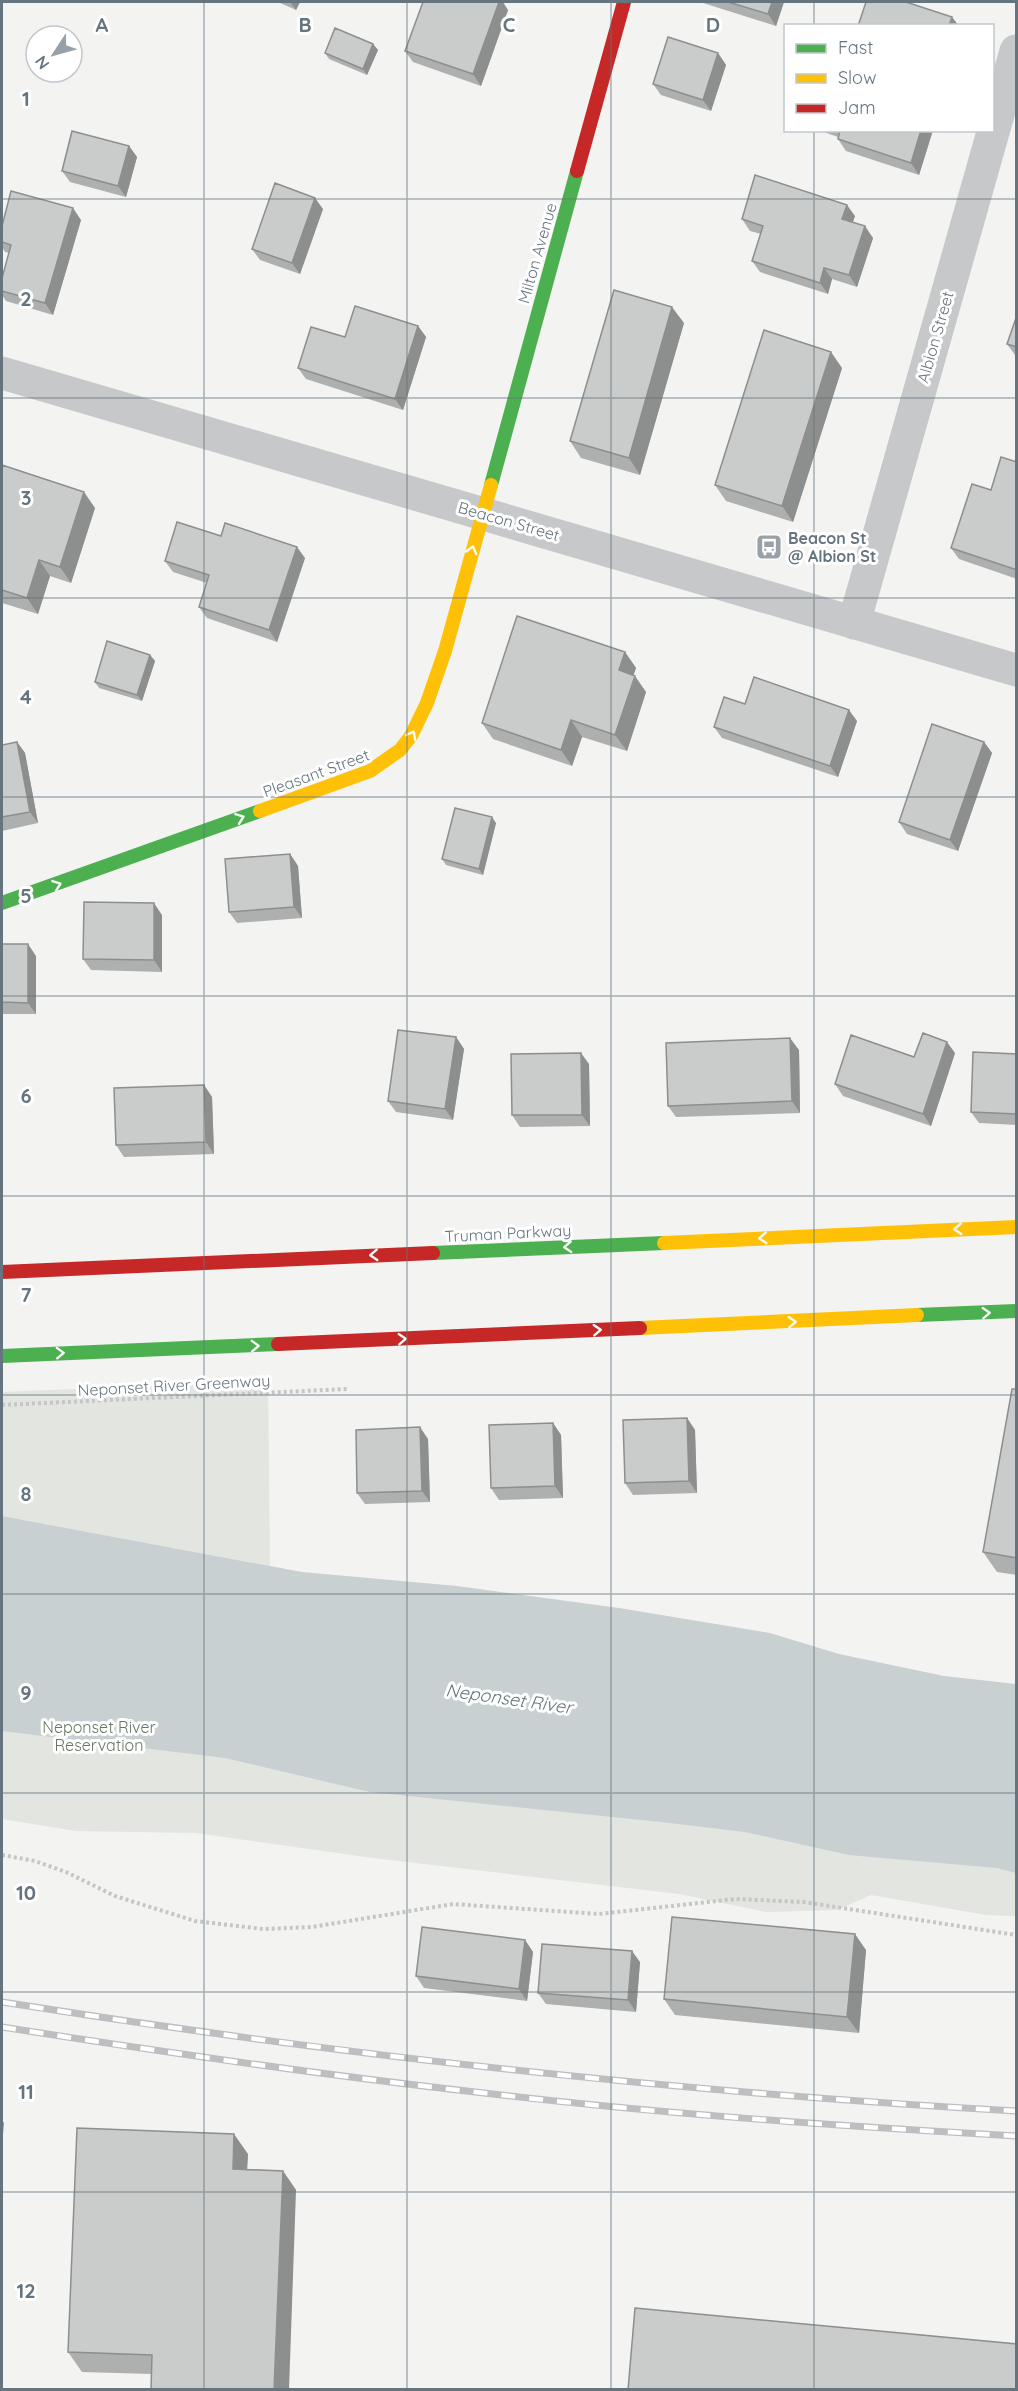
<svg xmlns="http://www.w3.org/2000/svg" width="1018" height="2391" font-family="Quicksand,sans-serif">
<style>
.green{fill:#e2e5e0}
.water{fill:#c8d0d2}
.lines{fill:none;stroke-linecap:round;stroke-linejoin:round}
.path{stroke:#c5c6c6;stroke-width:4;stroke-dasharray:3 3;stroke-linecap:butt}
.street{stroke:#c7c8c9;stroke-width:33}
.fast{stroke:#4caf50;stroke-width:14}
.slow{stroke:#ffc107;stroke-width:14}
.jam{stroke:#c62828;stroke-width:14}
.rail-casing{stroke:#bdbebf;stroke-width:7}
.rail{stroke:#fff;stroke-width:4.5;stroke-dasharray:14;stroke-linecap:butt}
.wall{fill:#aeafaf}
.shaded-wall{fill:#8d8e8e}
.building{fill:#cacbcb;stroke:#8d8e8e;stroke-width:1.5}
.oneway{stroke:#f6fbf6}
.grid{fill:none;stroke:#65757f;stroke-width:1.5;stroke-opacity:0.55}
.labels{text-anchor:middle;stroke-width:6;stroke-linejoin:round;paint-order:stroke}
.street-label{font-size:16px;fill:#65757f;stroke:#fff}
.poi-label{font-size:16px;font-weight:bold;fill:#65757f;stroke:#fff;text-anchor:start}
.park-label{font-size:16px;fill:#687763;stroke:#fff}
.water-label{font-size:18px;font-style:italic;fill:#61777c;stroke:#fff}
.grid-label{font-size:20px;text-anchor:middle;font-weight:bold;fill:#65757f;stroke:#fff;stroke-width:6;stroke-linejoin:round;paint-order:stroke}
</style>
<rect width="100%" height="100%" fill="#f3f3f1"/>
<path class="green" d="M 268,1381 L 270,1566 L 2,1516 L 2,1392 Z
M 2,1624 L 1016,1775 L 1016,1916 L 986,1915 L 871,1895 L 837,1910 L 766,1912 L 679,1894 L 373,1858 L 196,1833 L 76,1831 L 2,1819 Z"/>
<path class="water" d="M 2,1516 L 302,1572 L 457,1586 L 619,1608 L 770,1633 L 839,1654 L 944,1676 L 1016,1684 L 1016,1873 L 997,1868 L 849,1855 L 745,1832 L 661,1822 L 370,1792 L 225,1758 L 2,1731 Z"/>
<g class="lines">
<path class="path" d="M 2,1405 L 348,1389
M 2,1855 L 35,1861 L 66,1872 L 115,1896 L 195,1921 L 263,1929 L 312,1927 L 453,1904 L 599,1914 L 735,1899 L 804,1902 L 1016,1935"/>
<path class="street" d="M 2,373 L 1016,670
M 854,623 L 1016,51"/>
<path class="fast" d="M 491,485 L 577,171
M 2,903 L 260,811
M 433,1253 L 664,1243
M 917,1315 L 1016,1311
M 2,1356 L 278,1344"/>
<path class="slow" d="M 260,811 L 370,771 L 400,750 L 411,736 L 427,703 L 445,651 L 491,485
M 664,1243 L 1016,1227
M 640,1328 L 917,1315"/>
<path class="jam" d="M 577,171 L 624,2
M 2,1272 L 433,1253
M 278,1344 L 640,1328"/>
<defs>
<path id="rail" d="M 2,2002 C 338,2055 676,2092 1016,2111
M 2,2027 C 162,2052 323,2075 484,2093 C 661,2114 839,2126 1016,2136"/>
</defs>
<use href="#rail" class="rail-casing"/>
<use href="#rail" class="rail"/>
</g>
<path class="wall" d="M 278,2 L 300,2 L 296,10 Z
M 700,2 L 784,2 L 776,26 Z
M 508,10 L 481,86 L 413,62 L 405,51 Z
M 373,44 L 378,50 L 367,75 L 329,59 L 325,53 Z
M 718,53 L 726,65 L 711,111 L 661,95 L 653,84 Z
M 818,130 L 933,130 L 919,175 L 846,151 L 838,139 L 838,137 Z
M 129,146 L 137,157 L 126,197 L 70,182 L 62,171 Z
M 323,209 L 300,274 L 260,260 L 252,249 Z
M 855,216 L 852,222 L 873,238 L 857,287 L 832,279 L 828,294 L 760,272 L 752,261 L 761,234 L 750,231 L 742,219 Z
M 81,220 L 53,315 L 6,301 L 2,295 L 2,278 L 9,253 L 5,252 L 2,247 L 2,226 Z
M 1017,315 L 1017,355 L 1015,355 L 1007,344 Z
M 684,323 L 640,475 L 581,458 L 570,441 Z
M 418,326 L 426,337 L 403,410 L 306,379 L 298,368 Z
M 842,368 L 793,522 L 726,501 L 715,485 Z
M 1017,462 L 1017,579 L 959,559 L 951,548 L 991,490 Z
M 2,465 L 95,508 L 71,583 L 50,576 L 38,614 L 2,603 Z
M 221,536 L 305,558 L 277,642 L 207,618 L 199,607 L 207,583 L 173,572 L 165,561 Z
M 625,652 L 636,668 L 633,675 L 646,692 L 627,751 L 582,737 L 572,766 L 493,739 L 482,723 Z
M 150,655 L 155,661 L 142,701 L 99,688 L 95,682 Z
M 745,704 L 857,721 L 838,777 L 722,738 L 714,727 Z
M 17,742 L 25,753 L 38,823 L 2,831 L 2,745 Z
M 984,742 L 992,753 L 958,851 L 907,834 L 899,822 Z
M 496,823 L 483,875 L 446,865 L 442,859 Z
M 290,854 L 298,866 L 302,918 L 237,923 L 229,912 Z
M 162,915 L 162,972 L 91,970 L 83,959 Z
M 2,944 L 36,956 L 36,1014 L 2,1014 Z
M 456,1037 L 464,1049 L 453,1120 L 396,1112 L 388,1101 Z
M 799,1050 L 800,1113 L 676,1117 L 668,1106 Z
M 955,1053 L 931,1126 L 843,1096 L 835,1084 L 914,1057 Z
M 1017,1054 L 1017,1125 L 979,1123 L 971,1112 Z
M 589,1064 L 590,1126 L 520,1127 L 512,1115 Z
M 204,1085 L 212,1097 L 214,1154 L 124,1157 L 116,1145 Z
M 1017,1389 L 1017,1575 L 997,1572 L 983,1552 Z
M 687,1418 L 695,1430 L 697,1493 L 633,1495 L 625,1483 Z
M 553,1423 L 561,1435 L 563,1498 L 499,1500 L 491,1488 Z
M 428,1439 L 430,1502 L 365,1504 L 357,1493 Z
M 525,1940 L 533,1952 L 527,2001 L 424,1988 L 416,1976 Z
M 866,1950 L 859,2033 L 675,2015 L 664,1999 Z
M 640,1962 L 636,2012 L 546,2004 L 538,1993 Z
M 248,2154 L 247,2169 L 283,2171 L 296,2190 L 152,2374 L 82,2372 L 68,2352 Z"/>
<path class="shaded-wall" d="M 290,2 L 300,2 L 296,10 Z
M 499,2 L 503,2 L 508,10 L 481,86 L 473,74 Z
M 772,2 L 784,2 L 776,26 L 768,14 Z
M 952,17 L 959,26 L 949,26 Z
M 373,44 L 378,50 L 367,75 L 363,69 Z
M 718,53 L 726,65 L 711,111 L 703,100 Z
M 921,130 L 933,130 L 919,175 L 911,163 Z
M 129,146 L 137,157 L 126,197 L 118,186 Z
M 315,198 L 323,209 L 300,274 L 292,263 Z
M 847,205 L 855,216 L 850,231 L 842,219 Z
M 73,208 L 81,220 L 53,315 L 45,303 Z
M 865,226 L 873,238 L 857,287 L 849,275 Z
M 824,268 L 832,279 L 828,294 L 820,283 Z
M 672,307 L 684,323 L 640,475 L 629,458 Z
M 418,326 L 426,337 L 403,410 L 395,399 Z
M 831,352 L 842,368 L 793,522 L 782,506 Z
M 84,492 L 95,508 L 71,583 L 60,567 Z
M 297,547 L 305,558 L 277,642 L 269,630 Z
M 39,560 L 50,576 L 38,614 L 27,598 Z
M 625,652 L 636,668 L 630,686 L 619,670 Z
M 150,655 L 155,661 L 142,701 L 137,695 Z
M 635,676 L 646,692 L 627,751 L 615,735 Z
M 849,710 L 857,721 L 838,777 L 830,766 Z
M 571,720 L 582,737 L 572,766 L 561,750 Z
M 17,742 L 25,753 L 38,823 L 30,812 Z
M 984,742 L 992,753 L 958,851 L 950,840 Z
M 492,817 L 496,823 L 483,875 L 479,869 Z
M 290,854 L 298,866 L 302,918 L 294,907 Z
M 154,903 L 162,915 L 162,972 L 154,960 Z
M 28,944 L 36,956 L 36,1014 L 28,1003 Z
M 456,1037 L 464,1049 L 453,1120 L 445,1109 Z
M 790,1038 L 799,1050 L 800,1113 L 792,1101 Z
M 947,1042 L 955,1053 L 931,1126 L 923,1114 Z
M 581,1053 L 589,1064 L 590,1126 L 582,1115 Z
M 204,1085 L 212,1097 L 214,1154 L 206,1142 Z
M 687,1418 L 695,1430 L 697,1493 L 689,1481 Z
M 553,1423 L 561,1435 L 563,1498 L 555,1486 Z
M 420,1427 L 428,1439 L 430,1502 L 422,1491 Z
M 855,1934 L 866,1950 L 859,2033 L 847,2017 Z
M 525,1940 L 533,1952 L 527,2001 L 519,1989 Z
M 632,1951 L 640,1962 L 636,2012 L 628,2000 Z
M 2,2120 L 4,2123 L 2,2146 Z
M 234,2134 L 248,2154 L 246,2188 L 233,2169 Z
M 283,2171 L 296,2190 L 289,2390 L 274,2390 Z"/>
<path class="building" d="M 423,2 L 499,2 L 473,74 L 405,51 Z
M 728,2 L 772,2 L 768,14 Z
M 866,2 L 906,2 L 952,17 L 949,26 L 858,26 Z
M 335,28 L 373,44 L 363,69 L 325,53 Z
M 668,37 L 718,53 L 703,100 L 653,84 Z
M 840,130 L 921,130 L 911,163 L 838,139 Z
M 72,131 L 129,146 L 118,186 L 62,171 Z
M 755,175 L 847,205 L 842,219 L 865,226 L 849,275 L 824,268 L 820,283 L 752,261 L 763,226 L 742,219 Z
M 275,183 L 315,198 L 292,263 L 252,249 Z
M 11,191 L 73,208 L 45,303 L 2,291 L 2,278 L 11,245 L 2,242 L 2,226 Z
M 614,290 L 672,307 L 629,458 L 570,441 Z
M 355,306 L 418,326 L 395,399 L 298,368 L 311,327 L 345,337 Z
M 1017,315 L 1017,347 L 1007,344 Z
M 764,330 L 831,352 L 782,506 L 715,485 Z
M 1001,457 L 1017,462 L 1017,570 L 951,548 L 972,484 L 991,490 Z
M 2,465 L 84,492 L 60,567 L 39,560 L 27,598 L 2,590 Z
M 177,522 L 221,536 L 225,523 L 297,547 L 269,630 L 199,607 L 209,575 L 165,561 Z
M 517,616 L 625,652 L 619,670 L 635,676 L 615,735 L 571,720 L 561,750 L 482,723 Z
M 107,641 L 150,655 L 137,695 L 95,682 Z
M 754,677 L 849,710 L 830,766 L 714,727 L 724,697 L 745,704 Z
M 932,724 L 984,742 L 950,840 L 899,822 Z
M 17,742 L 30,812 L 2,817 L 2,745 Z
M 455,808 L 492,817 L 479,869 L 442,859 Z
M 290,854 L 294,907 L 229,912 L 225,859 Z
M 84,902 L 154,903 L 154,960 L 83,959 Z
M 2,944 L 28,944 L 28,1003 L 2,1002 Z
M 398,1030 L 456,1037 L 445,1109 L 388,1101 Z
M 923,1033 L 947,1042 L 923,1114 L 835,1084 L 851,1035 L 914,1057 Z
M 790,1038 L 792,1101 L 668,1106 L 666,1043 Z
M 973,1052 L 1017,1054 L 1017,1114 L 971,1112 Z
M 581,1053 L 582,1115 L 512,1115 L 511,1054 Z
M 204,1085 L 206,1142 L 116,1145 L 114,1088 Z
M 1012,1389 L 1017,1389 L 1017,1558 L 983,1552 Z
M 687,1418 L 689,1481 L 625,1483 L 623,1420 Z
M 553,1423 L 555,1486 L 491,1488 L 489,1425 Z
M 420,1427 L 422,1491 L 357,1493 L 356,1430 Z
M 672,1917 L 855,1934 L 847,2017 L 664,1999 Z
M 422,1927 L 525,1940 L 519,1989 L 416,1976 Z
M 542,1944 L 632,1951 L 628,2000 L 538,1993 Z
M 77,2128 L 234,2134 L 233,2169 L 283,2171 L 274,2390 L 151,2390 L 152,2355 L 68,2352 Z
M 635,2308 L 1017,2344 L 1017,2390 L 628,2390 Z"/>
<defs><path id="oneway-chevron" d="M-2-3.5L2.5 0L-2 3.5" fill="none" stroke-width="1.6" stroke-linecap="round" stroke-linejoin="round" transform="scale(1.5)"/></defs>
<g class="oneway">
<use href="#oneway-chevron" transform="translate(472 550) rotate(-75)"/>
<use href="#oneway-chevron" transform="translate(412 735) rotate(-62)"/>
<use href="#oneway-chevron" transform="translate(240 818) rotate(-20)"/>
<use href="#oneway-chevron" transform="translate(57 885) rotate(-20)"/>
<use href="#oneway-chevron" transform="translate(958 1229) rotate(177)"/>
<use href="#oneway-chevron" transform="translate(763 1238) rotate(177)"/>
<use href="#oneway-chevron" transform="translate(568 1247) rotate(177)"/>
<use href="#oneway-chevron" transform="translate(374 1255) rotate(177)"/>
<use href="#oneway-chevron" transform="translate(986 1313) rotate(-3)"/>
<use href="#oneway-chevron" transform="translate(792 1322) rotate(-3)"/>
<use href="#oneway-chevron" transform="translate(597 1330) rotate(-3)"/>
<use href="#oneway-chevron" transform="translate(402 1339) rotate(-3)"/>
<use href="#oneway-chevron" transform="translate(255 1346) rotate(-2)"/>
<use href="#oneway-chevron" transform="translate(60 1353) rotate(-2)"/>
</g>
<path class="grid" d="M 204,2 L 204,2390M 407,2 L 407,2390M 611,2 L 611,2390M 814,2 L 814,26M 814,130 L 814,2390M 2,199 L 1016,199M 2,398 L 1016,398M 2,598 L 1016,598M 2,797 L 1016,797M 2,996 L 1016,996M 2,1196 L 1016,1196M 2,1395 L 1016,1395M 2,1594 L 1016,1594M 2,1793 L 1016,1793M 2,1992 L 1016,1992M 2,2192 L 1016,2192"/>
<defs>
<symbol id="bus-square" viewBox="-11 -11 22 22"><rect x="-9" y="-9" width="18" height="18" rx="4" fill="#97a1a7" stroke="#fff"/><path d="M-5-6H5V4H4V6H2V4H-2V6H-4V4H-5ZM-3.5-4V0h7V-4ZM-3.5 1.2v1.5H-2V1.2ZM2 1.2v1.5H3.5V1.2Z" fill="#fff"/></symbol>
</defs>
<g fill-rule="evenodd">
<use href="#bus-square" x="754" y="532" width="30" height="30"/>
</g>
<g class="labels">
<g class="street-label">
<text transform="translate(537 253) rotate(-74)" y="6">Milton Avenue</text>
<text transform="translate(935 337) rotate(-74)" y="6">Albion Street</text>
<text transform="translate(509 521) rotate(16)" y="6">Beacon Street</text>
<text transform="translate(316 773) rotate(-20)" y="6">Pleasant Street</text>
<text transform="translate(508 1233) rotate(-3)" y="6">Truman Parkway</text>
<text transform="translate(174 1385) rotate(-3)" y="6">Neponset River Greenway</text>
</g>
<g class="poi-label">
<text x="788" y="544">Beacon St<tspan x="788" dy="18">@ Albion St</tspan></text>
</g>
<g class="park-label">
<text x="99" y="1733">Neponset River<tspan x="99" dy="18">Reservation</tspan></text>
</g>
<g class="water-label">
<text transform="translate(509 1699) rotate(8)" y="6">Neponset River</text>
</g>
</g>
<g class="grid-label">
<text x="102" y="32">A</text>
<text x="305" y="32">B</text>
<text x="509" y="32">C</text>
<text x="713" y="32">D</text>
<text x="26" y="106">1</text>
<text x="26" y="306">2</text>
<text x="26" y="505">3</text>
<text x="26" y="704">4</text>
<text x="26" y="903">5</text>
<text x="26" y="1103">6</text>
<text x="26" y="1302">7</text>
<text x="26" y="1501">8</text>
<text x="26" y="1700">9</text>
<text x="26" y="1900">10</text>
<text x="26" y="2099">11</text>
<text x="26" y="2298">12</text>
</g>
<rect width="1018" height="2391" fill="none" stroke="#65757f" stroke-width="6"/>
<rect x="784" y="24" width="210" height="108" fill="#ffffff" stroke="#c1c8cc" stroke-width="1.5"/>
<rect x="796" y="44" width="30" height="9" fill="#4caf50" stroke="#c1c8cc" stroke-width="1.5"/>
<text x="838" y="54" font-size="18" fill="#65757f">Fast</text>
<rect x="796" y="74" width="30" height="9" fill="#ffc107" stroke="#c1c8cc" stroke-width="1.5"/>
<text x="838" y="84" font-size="18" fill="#65757f">Slow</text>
<rect x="796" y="104" width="30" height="9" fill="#c62828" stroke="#c1c8cc" stroke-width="1.5"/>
<text x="838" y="114" font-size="18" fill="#65757f">Jam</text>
<g transform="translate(54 54) rotate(234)"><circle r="28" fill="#ffffff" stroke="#c1c8cc" stroke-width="1.5"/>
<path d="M0-4.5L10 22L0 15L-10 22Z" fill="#97a1a7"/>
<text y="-9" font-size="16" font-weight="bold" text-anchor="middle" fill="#65757f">N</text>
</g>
</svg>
